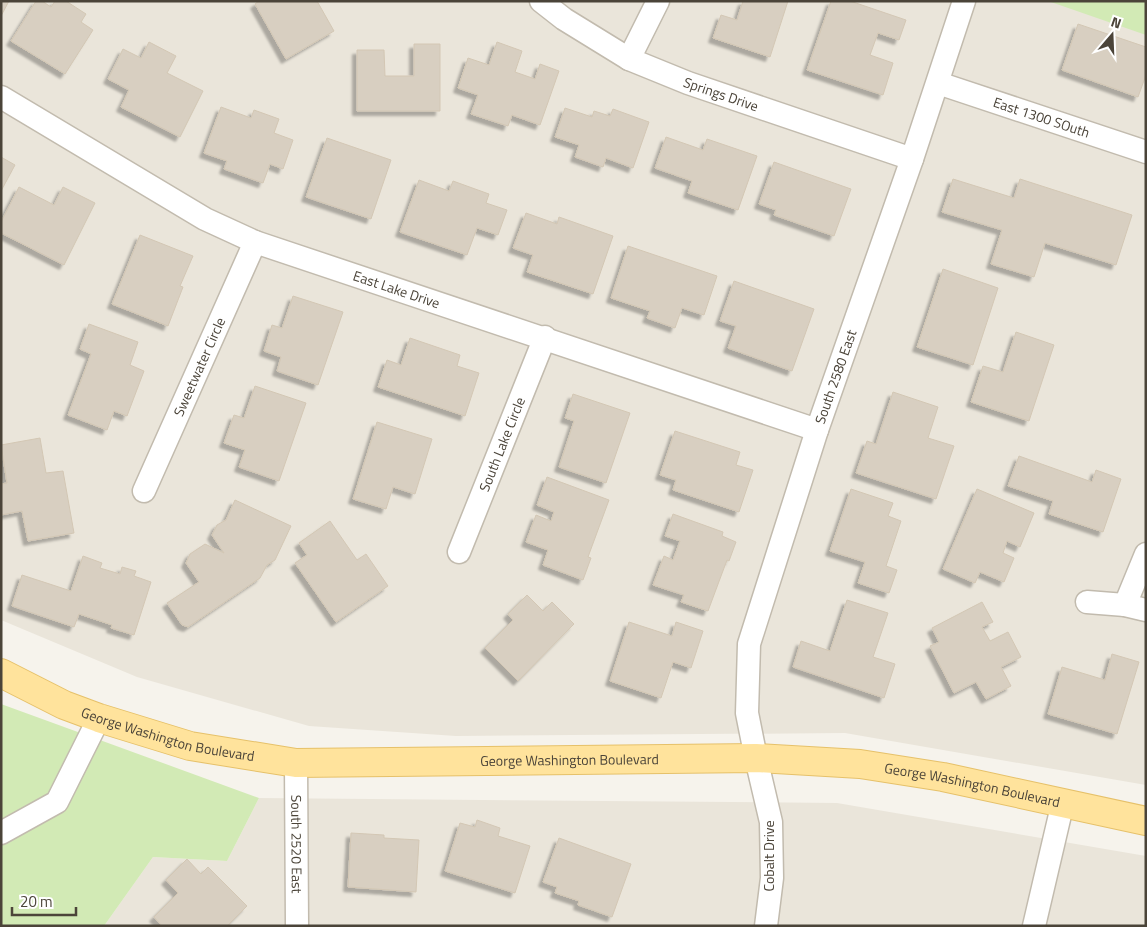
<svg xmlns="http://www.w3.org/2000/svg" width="1147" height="927" font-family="'Titillium Web',sans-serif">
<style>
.residential{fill:#eae5da}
.green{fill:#d2eab5}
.building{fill:#d8cfc1;stroke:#d3c7b4;filter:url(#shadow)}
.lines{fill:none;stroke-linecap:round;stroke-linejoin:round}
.minor-casing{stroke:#c2bbae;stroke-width:25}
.major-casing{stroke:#e6c16a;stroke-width:30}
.minor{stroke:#fff;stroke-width:22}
.major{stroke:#ffe39c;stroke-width:28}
.labels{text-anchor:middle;stroke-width:4;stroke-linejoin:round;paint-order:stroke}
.street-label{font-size:14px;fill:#4b4439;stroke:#fff}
</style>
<defs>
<filter id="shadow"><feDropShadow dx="-4.5" dy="4.5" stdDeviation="1" flood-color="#0004"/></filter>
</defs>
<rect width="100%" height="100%" fill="#f6f3ec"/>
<path class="residential" d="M 1,1 L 1146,1 L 1146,785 L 845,733 L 456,736 L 309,726 L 137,677 L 1,620 Z
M 259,798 L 837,803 L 1146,856 L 1146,926 L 104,926 L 153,857 L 227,861 Z"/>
<path class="green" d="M 1048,1 L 1146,1 L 1146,35 Z
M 1,704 L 259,798 L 227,861 L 153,857 L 104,926 L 1,926 Z"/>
<path class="building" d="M 1,1 L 9,1 L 1,16 Z
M 36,1 L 42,1 L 51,7 L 55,1 L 66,1 L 86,14 L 81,22 L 93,30 L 65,74 L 11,41 Z
M 259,1 L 317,1 L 334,31 L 286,59 L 255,4 Z
M 743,1 L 788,1 L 770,57 L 713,38 L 721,15 L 737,20 Z
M 831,1 L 850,1 L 906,20 L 899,40 L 878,33 L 870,55 L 893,63 L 883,95 L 807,70 Z
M 1078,24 L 1146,47 L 1146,75 L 1138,97 L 1062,70 Z
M 149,42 L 176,56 L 167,73 L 203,91 L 180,137 L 121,107 L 129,90 L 108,79 L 123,49 L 141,58 Z
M 497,42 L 522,51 L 515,72 L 535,79 L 540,64 L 559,71 L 540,125 L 512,115 L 508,126 L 471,114 L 478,95 L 458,88 L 468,58 L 489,65 Z
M 414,44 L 440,44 L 440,111 L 357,111 L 357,50 L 384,50 L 385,76 L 414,76 Z
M 221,107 L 251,118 L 254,110 L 279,119 L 274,133 L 293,140 L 283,169 L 270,164 L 263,183 L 224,169 L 227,161 L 204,153 Z
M 565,108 L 592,117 L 594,111 L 610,116 L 613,109 L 649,122 L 633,168 L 606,158 L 603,167 L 575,157 L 579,145 L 555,137 Z
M 666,137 L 703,150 L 707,139 L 757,156 L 738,210 L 688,193 L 692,181 L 655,168 Z
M 327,138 L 391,160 L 371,219 L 306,197 Z
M 1,157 L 15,165 L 1,191 Z
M 774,162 L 851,189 L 834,236 L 774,215 L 776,210 L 759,204 Z
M 953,179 L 1014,198 L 1020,179 L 1132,215 L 1116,265 L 1045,243 L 1034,277 L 991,264 L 1002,230 L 942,212 Z
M 419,180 L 449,191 L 453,181 L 489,194 L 486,203 L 507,210 L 498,235 L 477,228 L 467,255 L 400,232 Z
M 19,187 L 54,205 L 63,187 L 95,203 L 64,265 L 1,233 L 1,222 Z
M 526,213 L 557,224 L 559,217 L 613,236 L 593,294 L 527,272 L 533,255 L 513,248 Z
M 140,235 L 193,256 L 180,286 L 183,287 L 168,326 L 112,304 Z
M 628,246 L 717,276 L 704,315 L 682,308 L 675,328 L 647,318 L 650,311 L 611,298 Z
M 943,269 L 998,288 L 973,365 L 917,347 Z
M 734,281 L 814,309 L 792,371 L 728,348 L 736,326 L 720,321 Z
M 293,296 L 343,312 L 318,385 L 277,371 L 281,357 L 264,351 L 272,325 L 282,328 Z
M 89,324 L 138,342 L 130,365 L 144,371 L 127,416 L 114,411 L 107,430 L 68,415 L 91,354 L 80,349 Z
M 1016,332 L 1054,345 L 1029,421 L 971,402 L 983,366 L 1003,372 Z
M 410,338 L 460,355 L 457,366 L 479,373 L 465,416 L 378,387 L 387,360 L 401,365 Z
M 255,386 L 306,403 L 279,481 L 239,467 L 245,450 L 224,443 L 234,415 L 244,418 Z
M 893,392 L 938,407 L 928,438 L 954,446 L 936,499 L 856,473 L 867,441 L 876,444 Z
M 573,394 L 630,413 L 606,483 L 559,467 L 574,421 L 565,418 Z
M 377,422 L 432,439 L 415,494 L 393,487 L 386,509 L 353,499 Z
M 675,431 L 740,452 L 736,465 L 753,470 L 739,512 L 673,490 L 676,480 L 660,475 Z
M 40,438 L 46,473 L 63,471 L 74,533 L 28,541 L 22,511 L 1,515 L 1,484 L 7,483 L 1,445 Z
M 1019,456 L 1092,482 L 1096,470 L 1121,479 L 1103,532 L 1049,514 L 1053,501 L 1008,486 Z
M 547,477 L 609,500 L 588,557 L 591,558 L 583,580 L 543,565 L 548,550 L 526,542 L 536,515 L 551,521 L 554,512 L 537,505 Z
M 851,489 L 893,503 L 888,516 L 901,521 L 886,566 L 897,570 L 889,593 L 858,583 L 865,562 L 830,551 Z
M 977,489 L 1034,513 L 1020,547 L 1007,541 L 1003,553 L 1014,558 L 1004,582 L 980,572 L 975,583 L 943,569 Z
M 235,500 L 291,526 L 275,560 L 267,565 L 260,578 L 188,627 L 182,625 L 167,603 L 199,582 L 186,563 L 190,554 L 205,544 L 224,553 L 212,535 L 217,525 L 226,520 Z
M 673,514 L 723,532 L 722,536 L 736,542 L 729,561 L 727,560 L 708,611 L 681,602 L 684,595 L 653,585 L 664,556 L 673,560 L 680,541 L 665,536 Z
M 330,521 L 357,560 L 366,554 L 388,586 L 336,622 L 295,563 L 307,555 L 299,543 Z
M 83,556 L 102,563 L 100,568 L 120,574 L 122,567 L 136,571 L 134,576 L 151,582 L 134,635 L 111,628 L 112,625 L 79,614 L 74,627 L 12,606 L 22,575 L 71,591 Z
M 527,595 L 543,611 L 552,602 L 574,624 L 518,681 L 485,648 L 513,620 L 508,614 Z
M 847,600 L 888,613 L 873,657 L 895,664 L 884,698 L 793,667 L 801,641 L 830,651 Z
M 982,602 L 993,622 L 982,627 L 990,641 L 1008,632 L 1021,657 L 1001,667 L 1011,686 L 986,699 L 976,682 L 954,693 L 930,646 L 939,642 L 932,628 Z
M 629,622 L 672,636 L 676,622 L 703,631 L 691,668 L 673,662 L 661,698 L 610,681 Z
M 1112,654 L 1139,662 L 1117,734 L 1048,714 L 1062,667 L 1105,680 Z
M 477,820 L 500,828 L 498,836 L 530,846 L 515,893 L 445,871 L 460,823 L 475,827 Z
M 351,833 L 384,835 L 384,838 L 419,840 L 416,892 L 348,887 Z
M 559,838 L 631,864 L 612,917 L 578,905 L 579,901 L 555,893 L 557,887 L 543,882 Z
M 187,859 L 201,874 L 208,867 L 247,906 L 227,926 L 162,926 L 154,917 L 178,893 L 166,880 Z"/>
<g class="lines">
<defs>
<g id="minor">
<path id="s1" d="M 541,1 L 564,19 L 629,59 L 688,83 L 912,159"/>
<path d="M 629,59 L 658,1"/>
<path id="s2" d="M 938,83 L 1146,152"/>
<path id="s3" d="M 1,97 L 205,219 L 255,242 L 817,430"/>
<path id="s4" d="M 144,491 L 255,242"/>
<path id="s5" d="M 459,552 L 545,337"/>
<path d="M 1087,602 L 1125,605 L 1146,610"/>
<path d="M 1125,605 L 1146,554"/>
<path id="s6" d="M 296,763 L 297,926"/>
<path d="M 1,833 L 57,802 L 99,718"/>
<path id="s7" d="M 766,926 L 772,878 L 771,822 L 756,758 L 747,713 L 749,644 L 817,430 L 912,159 L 964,1"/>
<path d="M 1034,926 L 1063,802"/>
</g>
<g id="major">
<path id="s8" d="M 1,673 L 64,705 L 99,718 L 190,746 L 296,763 L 756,758 L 860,764 L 943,777 L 1146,821"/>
</g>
</defs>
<use href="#minor" class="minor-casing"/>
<use href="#major" class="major-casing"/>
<use href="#minor" class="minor"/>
<use href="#major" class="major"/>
</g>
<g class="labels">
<g class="street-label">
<text dy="5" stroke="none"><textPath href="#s1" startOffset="204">Springs Drive</textPath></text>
<text dy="5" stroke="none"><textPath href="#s2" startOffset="109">East 1300 SOuth</textPath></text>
<text dy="5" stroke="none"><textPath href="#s3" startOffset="442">East Lake Drive</textPath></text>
<text dy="5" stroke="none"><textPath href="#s4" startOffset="136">Sweetwater Circle</textPath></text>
<text dy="5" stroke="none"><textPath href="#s7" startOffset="566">South 2580 East</textPath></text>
<text dy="5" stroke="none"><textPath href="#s5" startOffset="116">South Lake Circle</textPath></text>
<text dy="5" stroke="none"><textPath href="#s8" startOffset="179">George Washington Boulevard</textPath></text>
<text dy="5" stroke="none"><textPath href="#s8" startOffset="584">George Washington Boulevard</textPath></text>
<text dy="5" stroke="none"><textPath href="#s8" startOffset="989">George Washington Boulevard</textPath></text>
<text dy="5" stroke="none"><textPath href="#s6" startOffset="81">South 2520 East</textPath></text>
<text transform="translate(769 856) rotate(-90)" y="5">Cobalt Drive</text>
</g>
</g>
<rect width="1147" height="927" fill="none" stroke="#4b4439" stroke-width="5"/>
<g transform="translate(1112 35) rotate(19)" stroke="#ffffff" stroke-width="4" paint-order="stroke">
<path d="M0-4L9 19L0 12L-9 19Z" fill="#4b4439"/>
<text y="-8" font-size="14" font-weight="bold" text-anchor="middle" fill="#4b4439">N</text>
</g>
<path d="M12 907v8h64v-8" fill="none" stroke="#4b4439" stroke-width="2.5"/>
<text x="20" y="907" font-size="15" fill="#4b4439" stroke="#ffffff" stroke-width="4" paint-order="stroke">20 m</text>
</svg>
